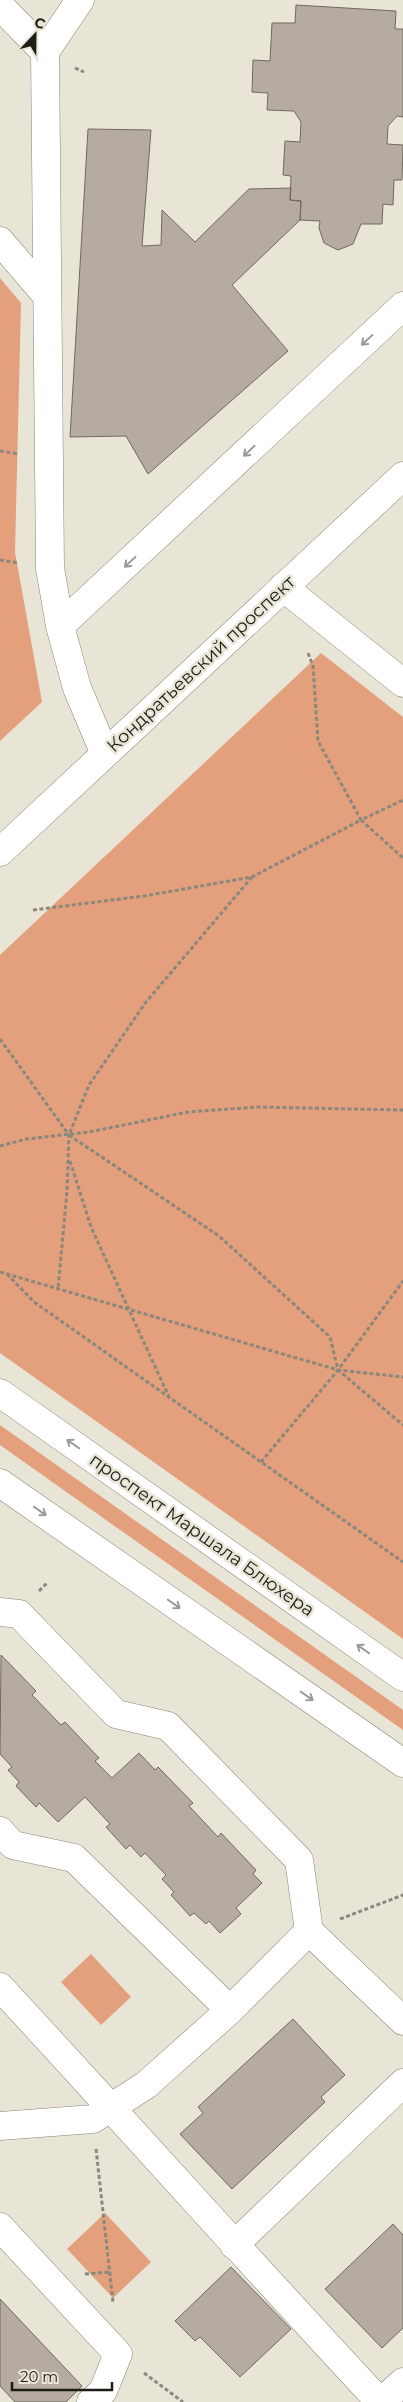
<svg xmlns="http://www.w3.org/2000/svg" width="403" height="2402" font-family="Montserrat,sans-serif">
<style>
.green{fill:#e49f7d}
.building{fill:#b5aba0;stroke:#71685e}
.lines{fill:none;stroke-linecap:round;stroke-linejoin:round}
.minor-casing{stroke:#888477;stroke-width:29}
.major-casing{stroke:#888477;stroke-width:29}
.path{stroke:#8a877d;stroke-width:3;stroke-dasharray:4 2.5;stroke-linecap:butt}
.minor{stroke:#fff;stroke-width:28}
.major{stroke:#fff;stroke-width:28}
.oneway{stroke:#9a9997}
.labels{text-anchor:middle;stroke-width:5;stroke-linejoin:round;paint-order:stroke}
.street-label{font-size:18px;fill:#1e1c17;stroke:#e9e5d6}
</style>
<rect width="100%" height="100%" fill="#e9e5d6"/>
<path class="green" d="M 0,278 L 21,303 L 15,552 L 42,702 L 0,741 Z
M 321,653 L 403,717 L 403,1639 L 0,1353 L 0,955 Z
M 0,1425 L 403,1710 L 403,1730 L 0,1445 Z
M 91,1954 L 131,1997 L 101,2025 L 61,1982 Z
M 105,2213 L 151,2262 L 113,2298 L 67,2249 Z"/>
<path class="building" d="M 296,5 L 396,11 L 395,29 L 403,29 L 403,117 L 397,116 L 388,126 L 387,144 L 403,145 L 402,180 L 394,180 L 393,205 L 383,204 L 382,224 L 361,224 L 353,244 L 338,250 L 324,243 L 319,228 L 320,221 L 300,220 L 301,201 L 290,200 L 291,176 L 283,175 L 285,141 L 300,142 L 301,122 L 294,111 L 267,110 L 268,93 L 252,92 L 253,60 L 270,61 L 272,23 L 295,23 Z
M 88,129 L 151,130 L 142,246 L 161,245 L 162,210 L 195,242 L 249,189 L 291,188 L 290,200 L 301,201 L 300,220 L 232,285 L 288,351 L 148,474 L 126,436 L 70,437 Z
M 1,1655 L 36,1691 L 32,1695 L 61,1725 L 65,1722 L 99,1758 L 95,1761 L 112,1778 L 139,1753 L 155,1770 L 158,1767 L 193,1803 L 189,1806 L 218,1837 L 221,1833 L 256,1870 L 253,1874 L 262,1883 L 236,1908 L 241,1914 L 220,1933 L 209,1921 L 206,1924 L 194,1913 L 190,1916 L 171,1895 L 174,1892 L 162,1879 L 166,1875 L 145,1853 L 141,1857 L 130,1845 L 126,1849 L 106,1827 L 110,1824 L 85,1797 L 58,1822 L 39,1803 L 36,1807 L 16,1786 L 19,1782 L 8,1770 L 12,1767 L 0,1754 Z
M 293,2019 L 345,2075 L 321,2097 L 325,2102 L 232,2189 L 180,2134 L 203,2113 L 198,2107 Z
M 393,2224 L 403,2235 L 403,2328 L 382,2348 L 325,2289 Z
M 231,2267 L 291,2329 L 240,2377 L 200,2337 L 195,2341 L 175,2321 Z
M 0,2299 L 82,2386 L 66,2402 L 15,2402 L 0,2386 Z"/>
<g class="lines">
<defs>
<path id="minor" d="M 80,0 L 45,52 L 50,568 L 60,626 L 77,688 L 105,754
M 0,6 L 45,52
M 0,241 L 47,296
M 283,587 L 403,683
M 60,626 L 403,306
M 0,852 L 403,476
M 0,1612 L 19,1614 L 116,1714 L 168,1726 L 299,1860 L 309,1931 L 403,2021
M 0,1831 L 13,1845 L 74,1858 L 230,2010
M 0,1987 C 127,2124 252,2265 380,2402
M 0,2126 L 93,2119 L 146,2085 L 230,2010 L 309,1931
M 0,2227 L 118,2354 L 103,2391 L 91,2402
M 234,2245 L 403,2083
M 381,2402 L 403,2382"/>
<path id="major" d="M 0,1393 L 403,1677
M 0,1483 L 403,1763"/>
</defs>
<use href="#minor" class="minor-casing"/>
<use href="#major" class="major-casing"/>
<path class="path" d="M 75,68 L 84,72
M 0,451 L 19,454
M 0,560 L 19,563
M 308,653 L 313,666 L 318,741 L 361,820 L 403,800
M 252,877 L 146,1002 L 89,1085 L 69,1135 L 219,1236 L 330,1337 L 338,1370 L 403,1425
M 33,910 L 144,896 L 252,877 L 361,820 L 403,858
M 0,1039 L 69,1135 L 67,1191 L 58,1289
M 0,1146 L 26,1139 L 89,1132 L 188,1112 L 257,1107 L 403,1110
M 70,1161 L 91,1227 L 169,1397
M 0,1272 L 338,1370 L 403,1377
M 7,1274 L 34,1302 L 403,1562
M 261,1462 L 338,1370 L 403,1281
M 39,1591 L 48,1582
M 340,1919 L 403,1895
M 96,2149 L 113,2302
M 85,2274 L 109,2272
M 144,2373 L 183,2402"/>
<use href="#minor" class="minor"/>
<use href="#major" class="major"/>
</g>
<defs><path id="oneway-shaft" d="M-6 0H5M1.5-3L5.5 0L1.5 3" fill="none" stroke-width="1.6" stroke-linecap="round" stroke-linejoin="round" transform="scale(1.25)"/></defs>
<g class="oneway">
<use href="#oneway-shaft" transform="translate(367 340) rotate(137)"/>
<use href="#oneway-shaft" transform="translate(249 451) rotate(137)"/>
<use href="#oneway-shaft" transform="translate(130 562) rotate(137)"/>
<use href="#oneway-shaft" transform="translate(73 1444) rotate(-145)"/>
<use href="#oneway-shaft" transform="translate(40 1511) rotate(35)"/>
<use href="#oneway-shaft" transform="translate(174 1604) rotate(35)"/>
<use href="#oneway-shaft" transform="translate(363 1649) rotate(-145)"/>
<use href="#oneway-shaft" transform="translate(307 1696) rotate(35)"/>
</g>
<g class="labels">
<g class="street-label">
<text transform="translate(201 664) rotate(-43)" y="6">Кондратьевский проспект</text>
<text transform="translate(202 1535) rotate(35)" y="6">проспект Маршала Блюхера</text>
</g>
</g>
<g transform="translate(35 35) rotate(22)" stroke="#e9e5d6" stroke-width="4" paint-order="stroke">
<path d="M0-4L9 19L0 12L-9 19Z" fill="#1e1c17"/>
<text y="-8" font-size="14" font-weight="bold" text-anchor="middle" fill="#1e1c17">С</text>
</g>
<path d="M12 2382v8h100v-8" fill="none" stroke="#1e1c17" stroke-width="2.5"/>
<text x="20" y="2382" font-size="15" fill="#1e1c17" stroke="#e9e5d6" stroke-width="4" paint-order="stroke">20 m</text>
</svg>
